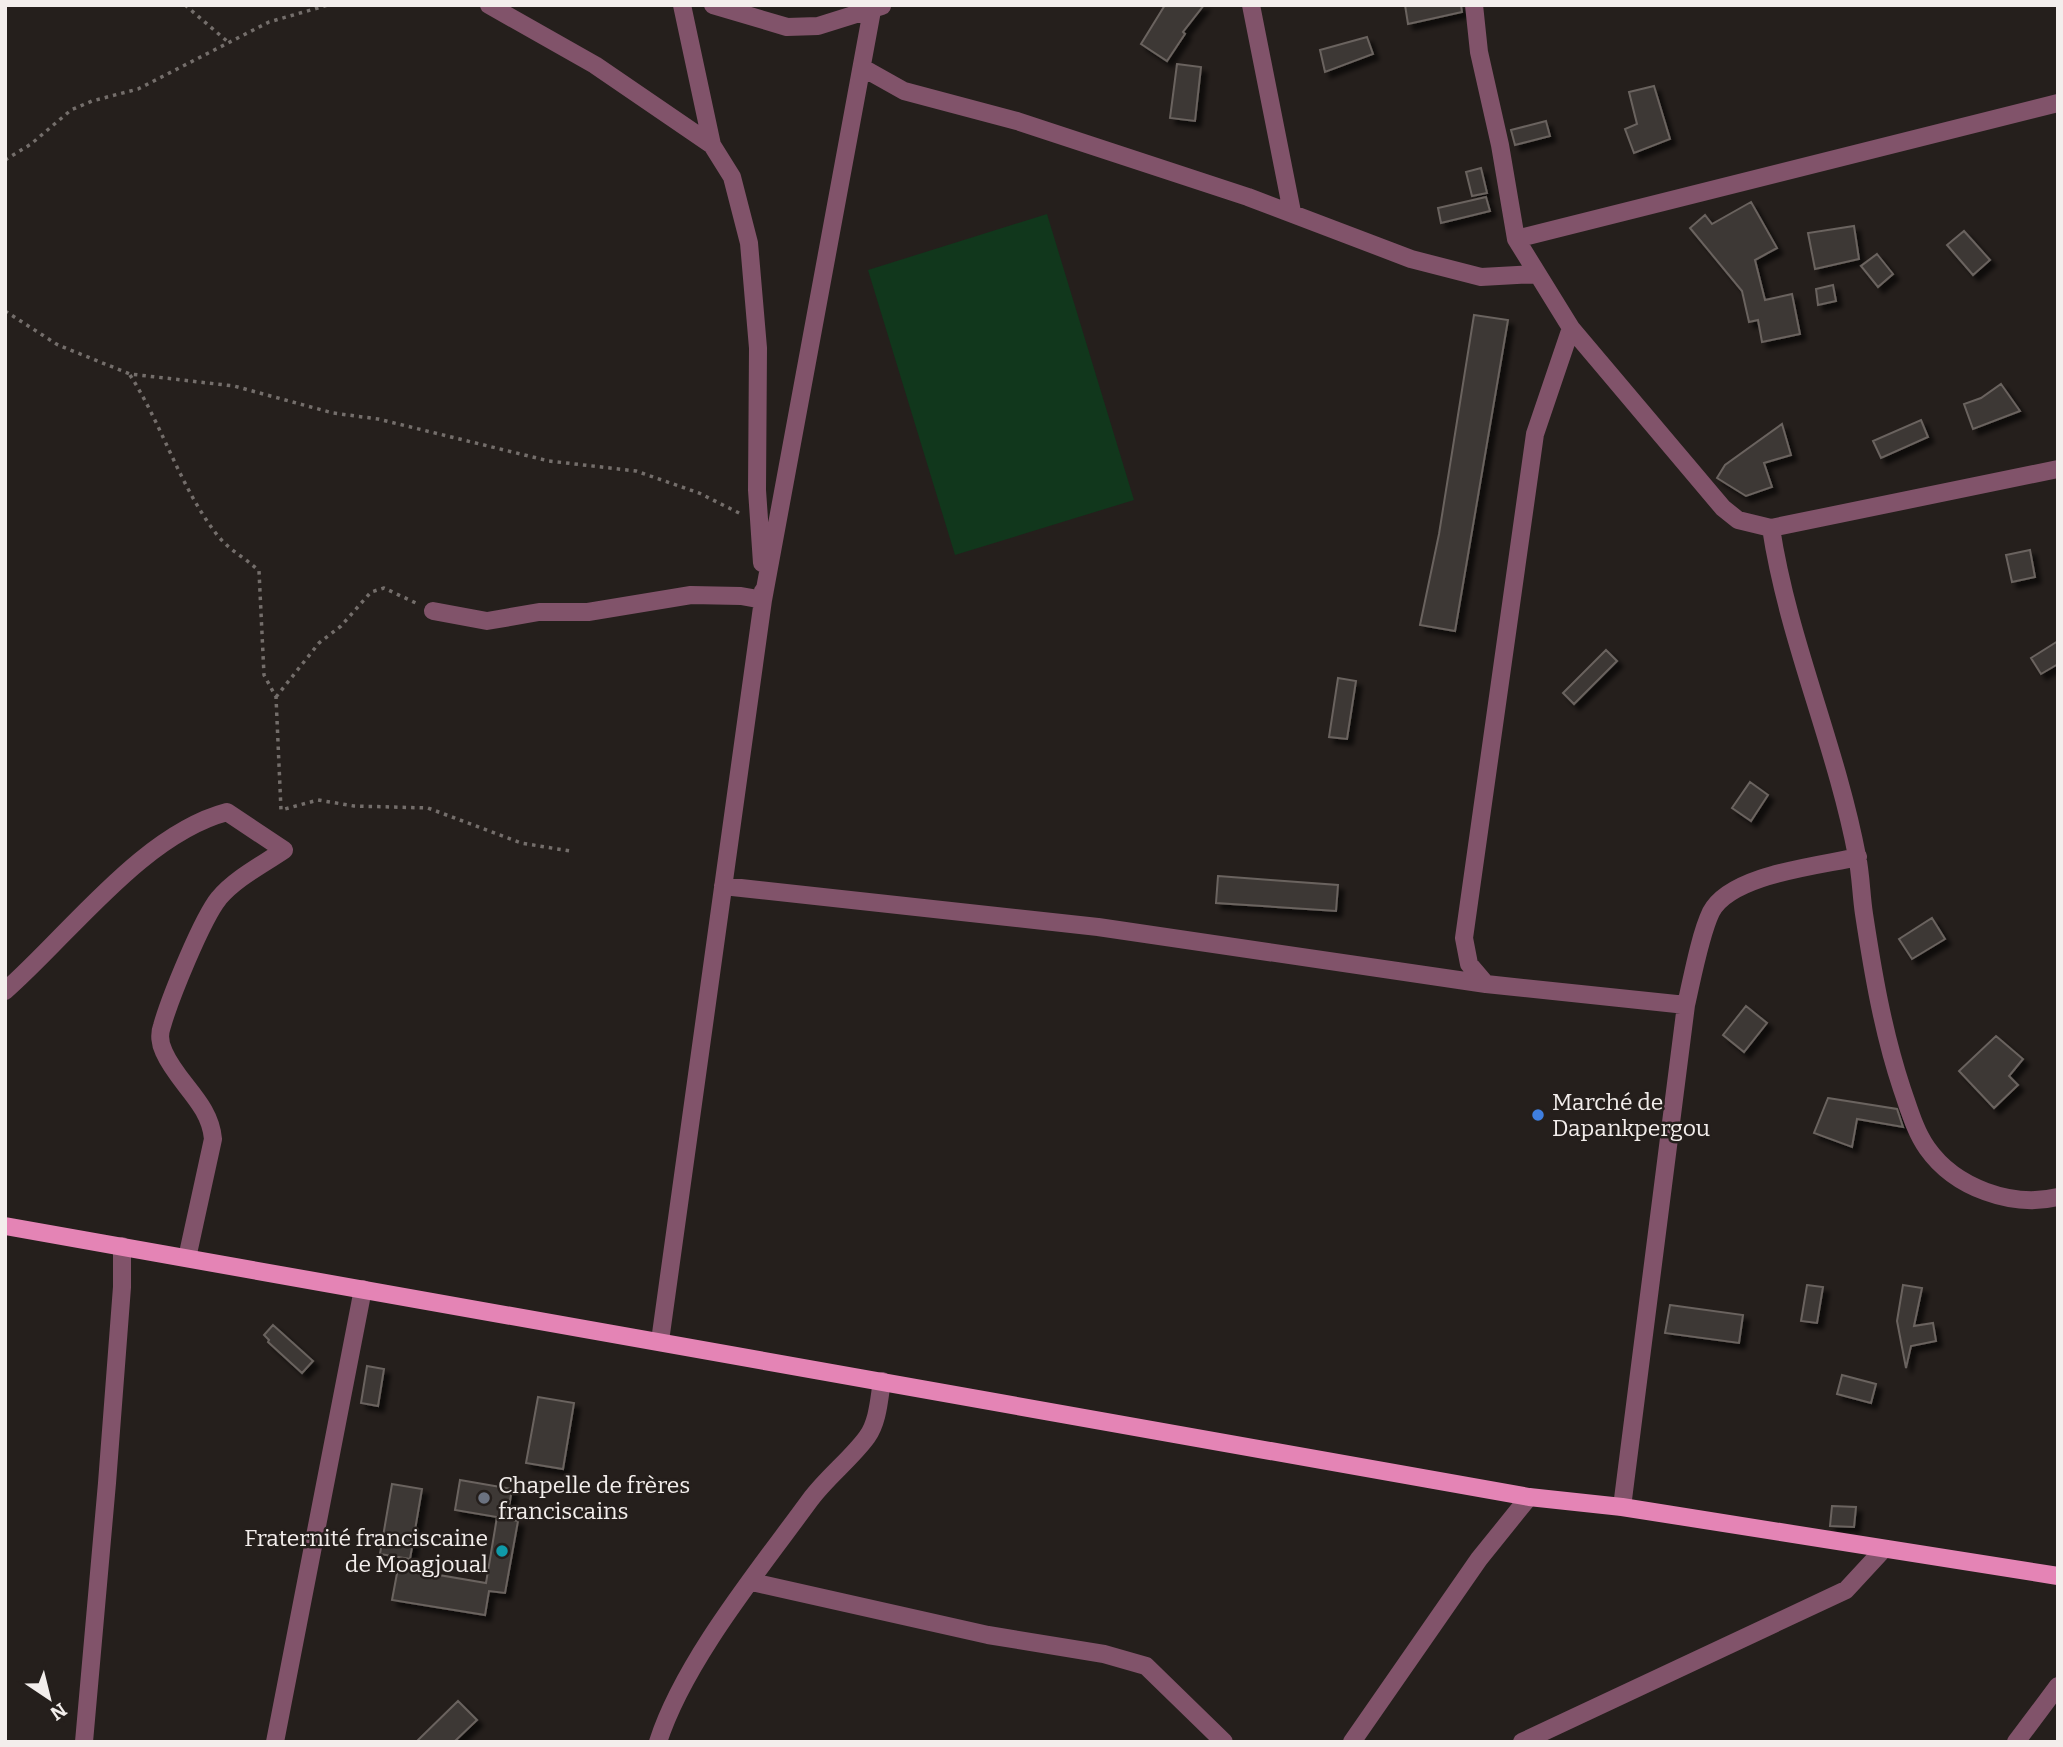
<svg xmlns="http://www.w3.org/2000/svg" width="2063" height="1747" font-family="Bitter,serif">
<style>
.green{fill:#11371c}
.building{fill:#3e3835;stroke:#6a635f;stroke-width:2;filter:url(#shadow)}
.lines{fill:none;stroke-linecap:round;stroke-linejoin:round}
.path{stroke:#746e6b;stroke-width:3.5;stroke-dasharray:3.5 5;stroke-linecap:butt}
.minor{stroke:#81536a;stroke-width:18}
.major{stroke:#e484b5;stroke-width:18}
.shop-dot{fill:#3f7fe0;stroke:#251f1c;stroke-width:2.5}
.worship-dot{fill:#6b7280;stroke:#251f1c;stroke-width:2.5}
.culture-dot{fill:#0f9aa8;stroke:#251f1c;stroke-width:2.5}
.labels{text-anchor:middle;stroke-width:5;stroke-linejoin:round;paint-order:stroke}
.poi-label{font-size:23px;fill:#f3eeec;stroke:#251f1c;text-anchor:start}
</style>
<defs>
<filter id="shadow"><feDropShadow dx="5.5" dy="5.5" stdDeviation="2" flood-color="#0009"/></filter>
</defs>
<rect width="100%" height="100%" fill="#251f1c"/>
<path class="green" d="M 1047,214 L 1134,500 L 955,555 L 868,270 Z"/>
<path class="building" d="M 1165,5 L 1204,5 L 1183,32 L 1185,34 L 1167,61 L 1141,44 Z
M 1405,5 L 1461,5 L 1462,12 L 1408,24 Z
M 1367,37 L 1373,54 L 1325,72 L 1320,50 Z
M 1177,64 L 1201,67 L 1195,121 L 1170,118 Z
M 1654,86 L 1670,139 L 1634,153 L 1625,129 L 1637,124 L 1629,92 Z
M 1546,121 L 1550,136 L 1515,145 L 1511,130 Z
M 1481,168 L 1487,193 L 1472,196 L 1466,172 Z
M 1486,197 L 1490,211 L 1441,223 L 1438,208 Z
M 1751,202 L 1777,248 L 1755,260 L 1765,300 L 1792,294 L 1800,334 L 1762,342 L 1758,320 L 1749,322 L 1742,291 L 1690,228 L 1705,215 L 1712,224 Z
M 1854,226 L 1859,259 L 1815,269 L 1808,233 Z
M 1964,231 L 1990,260 L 1973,275 L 1947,245 Z
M 1877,254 L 1893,274 L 1878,287 L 1861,266 Z
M 1833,285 L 1836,301 L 1818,305 L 1816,289 Z
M 1474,315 L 1508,320 L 1455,631 L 1420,625 L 1439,534 Z
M 2001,384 L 2020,411 L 1973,429 L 1964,404 L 1981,398 Z
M 1921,420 L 1928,437 L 1881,458 L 1873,441 Z
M 1782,424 L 1791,455 L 1764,463 L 1772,487 L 1746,496 L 1717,478 L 1725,465 Z
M 2030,550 L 2035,577 L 2012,582 L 2006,555 Z
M 2058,641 L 2058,664 L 2041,674 L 2031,658 Z
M 1606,650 L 1617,661 L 1574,704 L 1563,693 Z
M 1338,678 L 1356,681 L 1347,739 L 1329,737 Z
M 1750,782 L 1768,795 L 1751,821 L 1732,808 Z
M 1218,876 L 1338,885 L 1336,911 L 1216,903 Z
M 1932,918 L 1945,939 L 1912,959 L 1899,939 Z
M 1746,1006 L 1767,1023 L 1744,1052 L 1723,1035 Z
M 1996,1036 L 2023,1059 L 2009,1076 L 2018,1085 L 1994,1108 L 1959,1071 Z
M 1828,1098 L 1897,1109 L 1903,1127 L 1857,1119 L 1852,1147 L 1814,1133 Z
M 1807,1285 L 1823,1287 L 1817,1323 L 1801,1321 Z
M 1903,1285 L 1922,1288 L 1914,1326 L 1933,1323 L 1936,1341 L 1911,1346 L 1906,1368 L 1897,1321 Z
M 1670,1305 L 1743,1315 L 1739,1343 L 1665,1333 Z
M 273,1325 L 313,1361 L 302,1373 L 268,1342 L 269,1340 L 264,1335 Z
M 367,1366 L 384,1369 L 378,1406 L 361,1403 Z
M 1842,1375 L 1876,1384 L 1871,1403 L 1837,1394 Z
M 538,1397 L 574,1403 L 563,1469 L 526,1463 Z
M 460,1480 L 512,1489 L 507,1519 L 518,1521 L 505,1593 L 489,1591 L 485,1615 L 392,1600 L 398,1568 L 486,1583 L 497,1517 L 455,1510 Z
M 392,1484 L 422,1489 L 410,1559 L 380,1554 Z
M 1832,1506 L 1856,1507 L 1854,1527 L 1830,1526 Z
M 458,1701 L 477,1720 L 454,1742 L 416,1742 Z"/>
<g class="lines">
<path class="path" d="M 185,5 L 228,42
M 5,160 L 31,144 L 71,110 L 92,101 L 138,89 L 269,22 L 328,5
M 5,311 L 58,345 L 130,374 L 234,386 L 333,413 L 378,419 L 549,461 L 636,471 L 699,493 L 741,514
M 130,375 C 163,426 180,488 218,536 C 230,551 246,558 259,571 L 264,675 L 276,697 L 281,810 L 318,800 L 354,806 L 428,808 L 521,843 L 570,851
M 276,697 L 319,643 L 341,626 L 371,592 L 384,588 L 418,604"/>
<path class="minor" d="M 489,5 L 595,65 L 712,145 L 732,177 L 749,243 L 758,348 L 757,490 L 762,563
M 682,5 L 712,145
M 713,5 L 787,27 L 818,26 L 882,6
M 1251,5 L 1292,212
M 1474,5 L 1479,52 L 1500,145 L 1516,239 L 1571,328 L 1723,508 L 1738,520 L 1771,528 L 2058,469
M 863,68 L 904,91 L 1017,121 L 1248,197 L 1411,259 L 1481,277 L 1537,274
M 1516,239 L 2058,103
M 1571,328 L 1535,434 L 1464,938 L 1469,964 L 1486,984 L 1686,1005 C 1692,979 1700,935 1711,912 C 1731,874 1819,866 1858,857
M 1771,528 C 1788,640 1836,745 1857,856 C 1861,875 1861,894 1864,914 C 1873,973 1883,1032 1902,1089 C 1909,1109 1915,1131 1927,1148 C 1955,1188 2012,1208 2058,1197
M 433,611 L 487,621 L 539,612 L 588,612 L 691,595 L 741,596 L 763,600 L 763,591
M 723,886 L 1098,927 L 1486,984
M 5,991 C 69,935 143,834 227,812 L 284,850 C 262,865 236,878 219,898 C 202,919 170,998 162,1026 C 159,1034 160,1044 164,1052 C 178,1084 210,1103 213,1139 L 187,1258
M 660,1341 L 763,600 L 873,5
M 1622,1507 L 1686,1005
M 752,1582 L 988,1635 L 1104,1654 L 1146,1666 L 1224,1742
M 84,1742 L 107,1483 L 122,1287 L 122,1246
M 275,1742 L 363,1289
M 658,1742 C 684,1661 759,1570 810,1500 C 827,1477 851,1459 867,1437 C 878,1422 879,1399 882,1381
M 1352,1742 L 1479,1559 L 1529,1497
M 1522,1742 L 1846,1590 L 1883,1550
M 2016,1742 L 2058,1686"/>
<path class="major" d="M 5,1226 L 1529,1497 L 1622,1507 L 2058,1576"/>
</g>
<circle class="shop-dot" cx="1538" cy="1115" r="7"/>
<circle class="worship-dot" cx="484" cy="1498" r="7"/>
<circle class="culture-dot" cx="502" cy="1551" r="7"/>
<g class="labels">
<g class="poi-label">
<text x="1552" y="1110">Marché de<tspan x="1552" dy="26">Dapankpergou</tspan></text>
<text x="498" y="1493">Chapelle de frères<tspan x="498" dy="26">franciscains</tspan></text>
<text x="488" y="1546" text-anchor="end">Fraternité franciscaine<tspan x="488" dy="26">de Moagjoual</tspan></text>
</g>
</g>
<rect width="2063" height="1747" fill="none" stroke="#f3eeec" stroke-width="14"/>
<g transform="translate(49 1698) rotate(145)" stroke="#251f1c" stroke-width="5" paint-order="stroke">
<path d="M0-5L12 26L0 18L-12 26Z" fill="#f3eeec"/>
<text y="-10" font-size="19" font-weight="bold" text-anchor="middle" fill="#f3eeec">N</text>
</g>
</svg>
